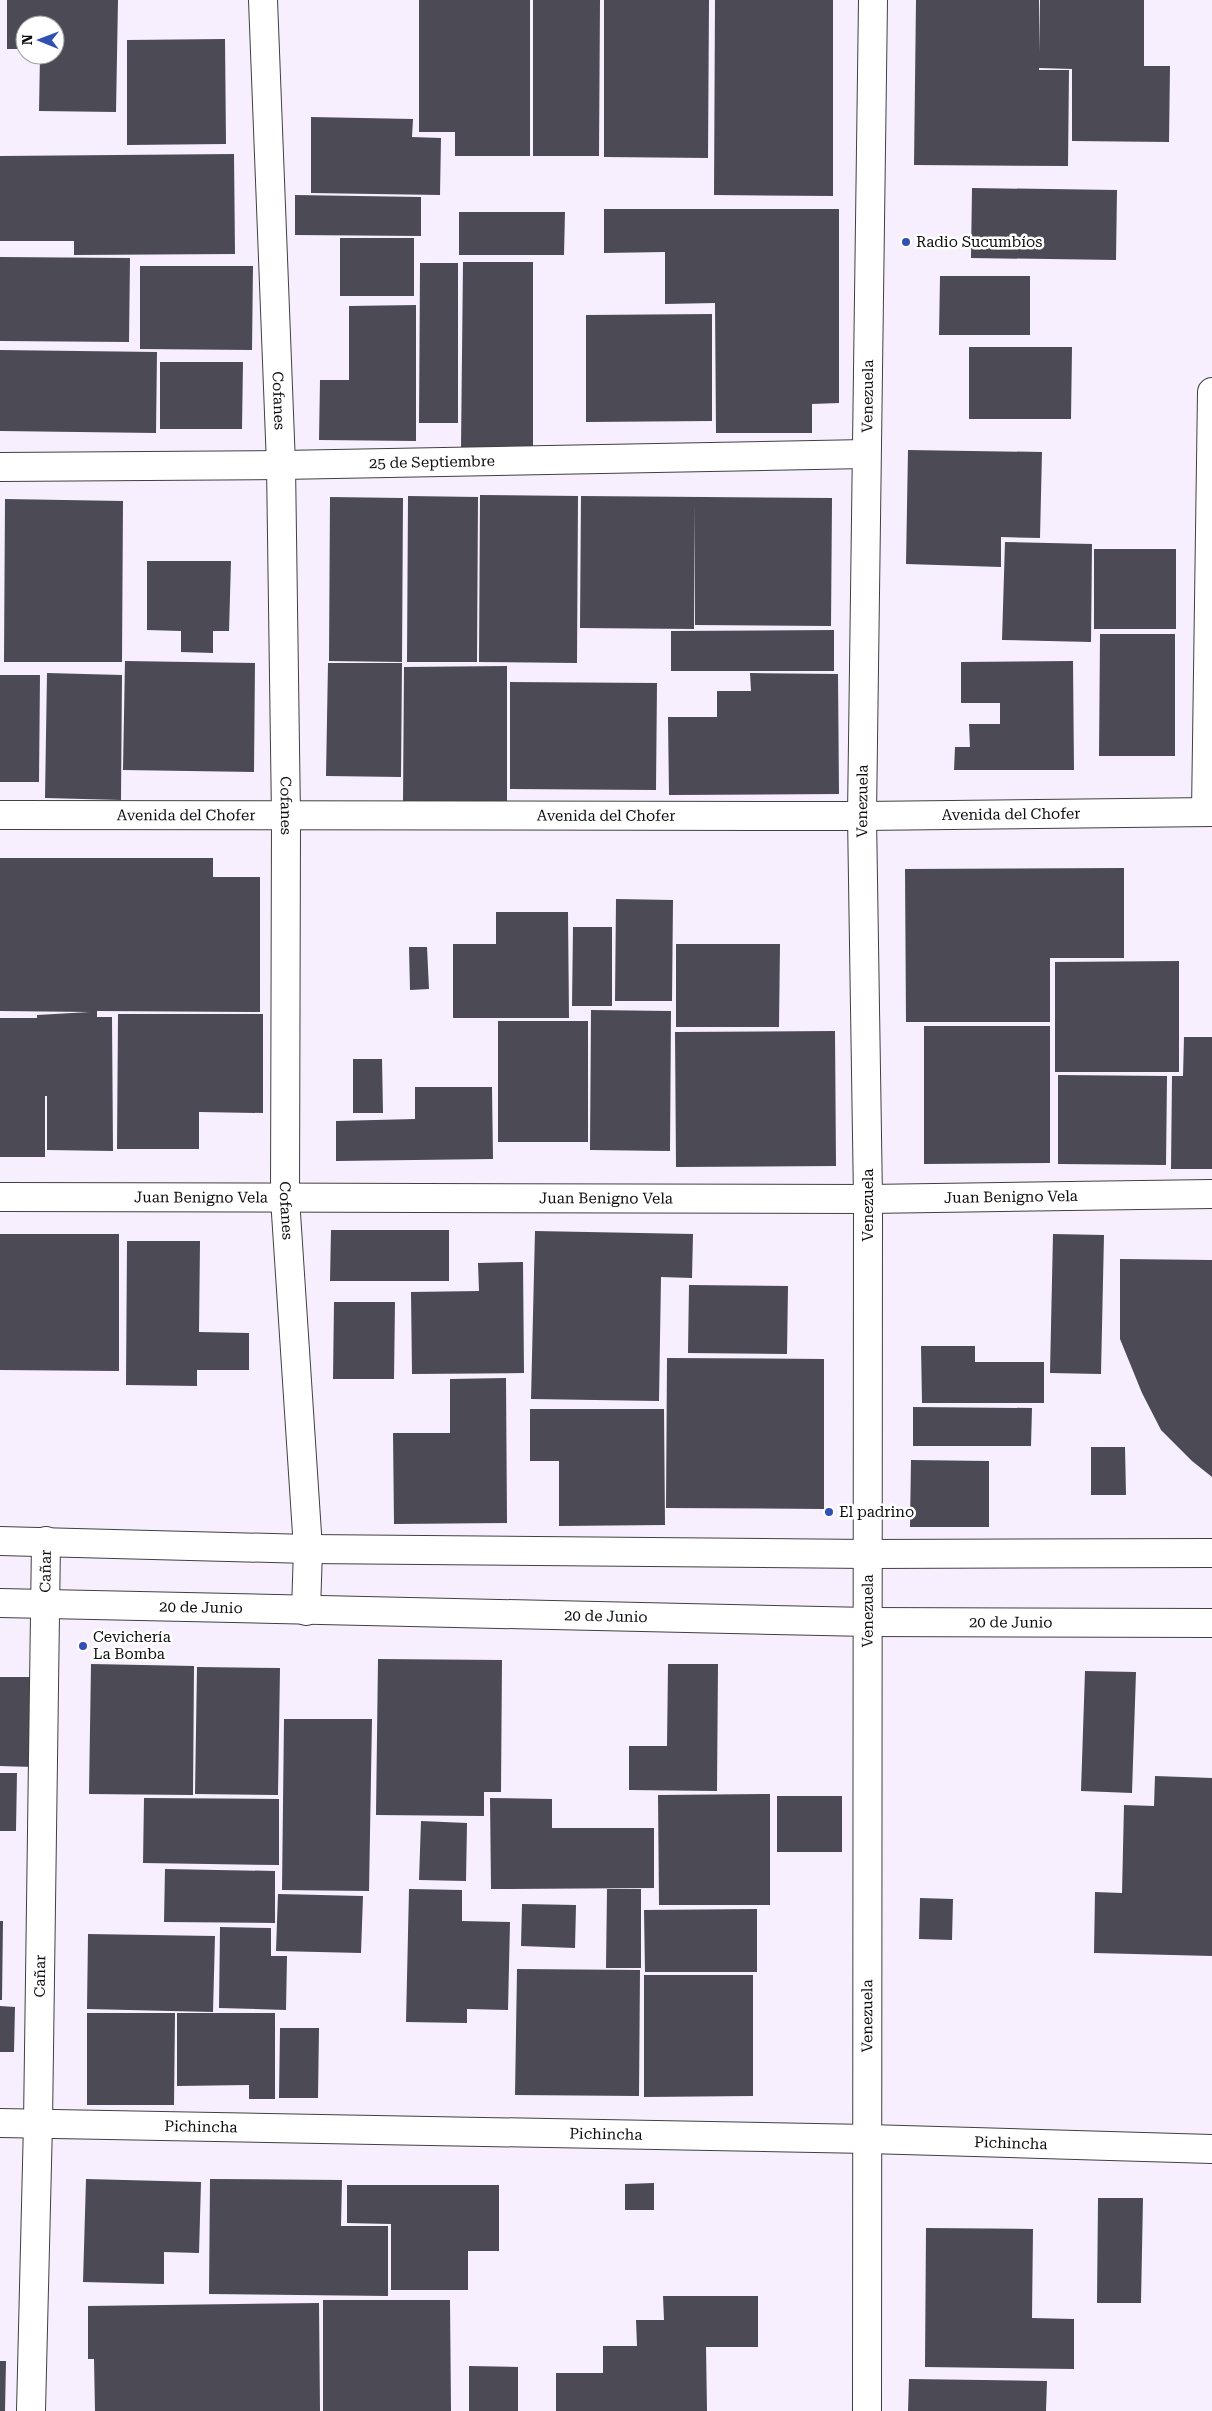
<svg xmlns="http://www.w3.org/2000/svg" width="1212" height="2411" font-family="'Roboto Serif',serif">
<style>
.building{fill:#4c4a55}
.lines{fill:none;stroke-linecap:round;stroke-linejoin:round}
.minor-casing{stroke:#404040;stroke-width:30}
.tertiary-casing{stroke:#404040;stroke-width:30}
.minor{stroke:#fff;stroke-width:28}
.tertiary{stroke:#fff;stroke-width:28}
.poi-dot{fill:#3150b1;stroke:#fff;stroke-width:2}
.labels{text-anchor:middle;stroke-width:5;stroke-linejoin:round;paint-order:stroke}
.poi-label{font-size:15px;fill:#0d0d0d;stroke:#fff;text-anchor:start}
.street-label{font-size:15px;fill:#0d0d0d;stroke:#fff}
</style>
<rect width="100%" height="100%" fill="#f8effe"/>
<path class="building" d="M 7,0 L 118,0 L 116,112 L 39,111 L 40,55 L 55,55 L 55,25 L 25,25 L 25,49 L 7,49 Z
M 419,0 L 530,0 L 530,156 L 455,156 L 455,132 L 419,132 Z
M 533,0 L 600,0 L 599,156 L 533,156 Z
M 604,0 L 709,0 L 708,158 L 604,157 Z
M 715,0 L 833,0 L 833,196 L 714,195 Z
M 916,0 L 1039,0 L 1040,53 L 1040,0 L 1144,0 L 1144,66 L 1170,66 L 1169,142 L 1072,141 L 1072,69 L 1039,68 L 1039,70 L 1069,70 L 1068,166 L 914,165 Z
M 225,39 L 226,144 L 127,145 L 127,40 Z
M 311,117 L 413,119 L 412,137 L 441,138 L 440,195 L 311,193 Z
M 234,154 L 235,254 L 74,255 L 74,241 L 0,241 L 0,156 Z
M 972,188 L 1117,190 L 1116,260 L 971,258 Z
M 295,195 L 421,197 L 421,236 L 295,235 Z
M 604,209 L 839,209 L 839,403 L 812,404 L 812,433 L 716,433 L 715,303 L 665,304 L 665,252 L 604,253 Z
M 459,212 L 565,212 L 564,255 L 459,255 Z
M 340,238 L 414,238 L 414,296 L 340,296 Z
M 0,257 L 130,258 L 129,342 L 0,341 Z
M 463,262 L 533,262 L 533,447 L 461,447 Z
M 420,263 L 458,263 L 458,423 L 419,423 Z
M 140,266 L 253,266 L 252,350 L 140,349 Z
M 940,276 L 1030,276 L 1030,335 L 939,335 Z
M 416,305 L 416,441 L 319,440 L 320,380 L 349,380 L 349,306 Z
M 712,314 L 712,421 L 586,422 L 586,315 Z
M 969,347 L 1072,347 L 1071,419 L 969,419 Z
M 0,350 L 157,352 L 156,433 L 0,431 Z
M 160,362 L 243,362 L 242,429 L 160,429 Z
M 908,450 L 1042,452 L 1040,538 L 1001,537 L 1001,567 L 906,564 Z
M 480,495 L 578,496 L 577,663 L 479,662 Z
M 408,496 L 478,497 L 477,662 L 407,662 Z
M 581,496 L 832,498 L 831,626 L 695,625 L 695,504 L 694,629 L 580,628 Z
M 330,497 L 403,498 L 402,662 L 329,661 Z
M 5,499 L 123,501 L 122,662 L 4,662 Z
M 1005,542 L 1092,544 L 1091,642 L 1002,640 Z
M 1094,549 L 1176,549 L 1176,629 L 1094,629 Z
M 147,561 L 231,561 L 229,631 L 213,631 L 213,653 L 181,652 L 181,631 L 147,630 Z
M 834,630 L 834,671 L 671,671 L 671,631 Z
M 1100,634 L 1175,634 L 1175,756 L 1099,756 Z
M 125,661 L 255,663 L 254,772 L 123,770 Z
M 1073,661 L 1074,770 L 954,770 L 955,747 L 970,747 L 969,724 L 1000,724 L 1000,703 L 961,703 L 961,662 Z
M 328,663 L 402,663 L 401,777 L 326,776 Z
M 507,666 L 507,803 L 403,803 L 404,667 Z
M 47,673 L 122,675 L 121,800 L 45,798 Z
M 750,673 L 838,674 L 839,794 L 669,795 L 668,717 L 717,717 L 717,691 L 751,691 Z
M 0,675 L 40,675 L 39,782 L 0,782 Z
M 510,682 L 657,683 L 656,790 L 510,789 Z
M 0,858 L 213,858 L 213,877 L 260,877 L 260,1012 L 97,1011 L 97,1017 L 112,1017 L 113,1151 L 47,1150 L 47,1096 L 45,1096 L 45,1157 L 0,1157 L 0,1018 L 37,1018 L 37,1015 L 90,1012 L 0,1011 Z
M 1124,868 L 1124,958 L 1050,958 L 1050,1022 L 906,1022 L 905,869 Z
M 616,899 L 673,900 L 672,1001 L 615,1001 Z
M 496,912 L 568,912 L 569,1018 L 453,1018 L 453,944 L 496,944 Z
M 573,927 L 612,927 L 612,1006 L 572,1006 Z
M 676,944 L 780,944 L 779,1027 L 676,1027 Z
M 409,947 L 427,947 L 429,989 L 410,990 Z
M 1179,961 L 1179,1072 L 1055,1072 L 1055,962 Z
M 591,1010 L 671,1011 L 670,1151 L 590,1150 Z
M 118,1014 L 263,1014 L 263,1113 L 199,1112 L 199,1149 L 117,1149 Z
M 498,1021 L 588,1021 L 588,1142 L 498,1142 Z
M 924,1026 L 1050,1026 L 1050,1163 L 924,1164 Z
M 835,1031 L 836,1166 L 676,1167 L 675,1032 Z
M 1184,1037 L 1212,1037 L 1212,1169 L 1171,1169 L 1172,1076 L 1183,1076 Z
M 353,1059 L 382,1059 L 383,1113 L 353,1113 Z
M 1058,1075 L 1167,1076 L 1166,1165 L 1058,1164 Z
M 415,1087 L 492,1087 L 493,1159 L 336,1161 L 336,1121 L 415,1119 Z
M 331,1230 L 449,1230 L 449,1281 L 330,1281 Z
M 535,1231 L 693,1234 L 692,1278 L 661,1277 L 659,1401 L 531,1399 Z
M 0,1234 L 119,1234 L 119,1371 L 0,1370 Z
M 1053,1234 L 1104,1235 L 1101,1374 L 1050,1373 Z
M 127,1241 L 200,1241 L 199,1332 L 249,1333 L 249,1370 L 197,1370 L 197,1386 L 126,1385 Z
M 1120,1259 L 1212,1260 L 1212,1477 L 1192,1461 L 1161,1430 L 1142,1393 L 1120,1339 Z
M 523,1262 L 524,1373 L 412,1374 L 411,1292 L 479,1291 L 478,1263 Z
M 689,1285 L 788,1286 L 787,1354 L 688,1353 Z
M 334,1302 L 395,1302 L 394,1379 L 333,1379 Z
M 921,1346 L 975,1346 L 975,1362 L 1044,1362 L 1044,1403 L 922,1403 Z
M 667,1358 L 824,1359 L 824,1509 L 666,1508 Z
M 506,1378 L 507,1523 L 394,1524 L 393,1433 L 450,1433 L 450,1379 Z
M 913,1407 L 1032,1408 L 1031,1446 L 913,1446 Z
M 530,1409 L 664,1409 L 665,1525 L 559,1526 L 559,1461 L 530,1461 Z
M 1091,1447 L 1125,1447 L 1126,1495 L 1091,1495 Z
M 911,1460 L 989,1461 L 989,1527 L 910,1527 Z
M 378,1659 L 502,1660 L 501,1792 L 484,1792 L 484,1816 L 376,1815 Z
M 91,1664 L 194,1666 L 193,1795 L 89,1794 Z
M 668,1664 L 718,1664 L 717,1791 L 629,1790 L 629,1746 L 667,1746 Z
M 197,1667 L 280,1668 L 278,1795 L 195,1794 Z
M 1085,1671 L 1136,1672 L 1132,1793 L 1081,1791 Z
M 0,1677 L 35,1677 L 33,1767 L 0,1766 Z
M 284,1719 L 372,1719 L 369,1891 L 282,1890 Z
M 0,1773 L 17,1773 L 16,1831 L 0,1831 Z
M 1155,1776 L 1212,1778 L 1212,1956 L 1094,1953 L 1095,1892 L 1122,1893 L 1124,1805 L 1154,1806 Z
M 770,1794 L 770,1905 L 659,1905 L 658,1795 Z
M 777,1796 L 842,1796 L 842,1852 L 777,1852 Z
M 144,1798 L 279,1799 L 279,1865 L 143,1863 Z
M 490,1798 L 552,1799 L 552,1828 L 654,1828 L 654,1888 L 491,1889 Z
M 421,1821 L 467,1823 L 466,1881 L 419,1880 Z
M 165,1869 L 275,1871 L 275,1923 L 164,1922 Z
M 409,1889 L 462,1890 L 462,1921 L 510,1922 L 508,2010 L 467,2009 L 467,2023 L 406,2022 Z
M 607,1889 L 641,1889 L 641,1968 L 606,1968 Z
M 278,1894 L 363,1896 L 361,1953 L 276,1951 Z
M 920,1898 L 953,1899 L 952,1940 L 919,1939 Z
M 522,1904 L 576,1905 L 575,1948 L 521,1946 Z
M 757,1909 L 757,1972 L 645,1972 L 644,1910 Z
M 0,1921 L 3,1921 L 2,2000 L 0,2000 Z
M 220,1927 L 271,1928 L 271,1956 L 287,1956 L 286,2010 L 219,2008 Z
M 88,1934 L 215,1936 L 213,2012 L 87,2009 Z
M 517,1969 L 640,1970 L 639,2096 L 515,2095 Z
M 644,1975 L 753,1975 L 753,2096 L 644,2097 Z
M 0,2006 L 15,2007 L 14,2052 L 0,2052 Z
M 87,2013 L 175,2013 L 174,2105 L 87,2105 Z
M 177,2013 L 275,2013 L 275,2099 L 249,2099 L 249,2085 L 177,2086 Z
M 280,2028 L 319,2028 L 318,2098 L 279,2098 Z
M 86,2179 L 201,2182 L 199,2253 L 164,2252 L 164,2284 L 83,2282 Z
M 210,2179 L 342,2180 L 341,2226 L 388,2226 L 388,2296 L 209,2294 Z
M 654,2183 L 654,2210 L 625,2210 L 625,2184 Z
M 347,2185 L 499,2185 L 499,2251 L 468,2251 L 468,2290 L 391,2290 L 391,2224 L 347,2223 Z
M 1098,2198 L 1143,2198 L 1141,2303 L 1097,2303 Z
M 926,2228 L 1033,2229 L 1032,2318 L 1074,2319 L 1074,2369 L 925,2367 Z
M 663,2296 L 758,2296 L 758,2347 L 706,2347 L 707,2411 L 556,2411 L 556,2373 L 603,2373 L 603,2346 L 637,2346 L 636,2320 L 664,2320 Z
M 323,2300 L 450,2300 L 451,2411 L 323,2411 Z
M 319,2303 L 320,2411 L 95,2411 L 94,2359 L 88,2359 L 88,2306 Z
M 0,2361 L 6,2361 L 5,2411 L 0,2411 Z
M 469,2366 L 518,2367 L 518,2411 L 469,2411 Z
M 909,2379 L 1047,2381 L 1046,2411 L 908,2411 Z"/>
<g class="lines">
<defs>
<g id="minor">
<path id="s1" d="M 263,0 L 281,465 L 286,817 L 285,1198 L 308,1549 L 306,1611"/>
<path id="s2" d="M 0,467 L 281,465 L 866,454"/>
<path d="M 1206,812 L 1212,392"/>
<path id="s3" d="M 0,815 L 862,816 L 1212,812"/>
<path id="s4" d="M 0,1197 L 868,1199 L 1212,1194"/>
<path id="s5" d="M 0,2123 L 868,2139 L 1212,2149"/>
<path id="s6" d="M 31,2411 L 38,2123 L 46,1541"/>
<path id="s7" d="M 867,2411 L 868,1199 L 862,816 L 873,0"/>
</g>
<g id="tertiary">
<path d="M 0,1541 L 308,1549 L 868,1554 L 1212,1553"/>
<path id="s8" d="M 0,1603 L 869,1622 L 1212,1623"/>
</g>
</defs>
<use href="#minor" class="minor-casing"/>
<use href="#tertiary" class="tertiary-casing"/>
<use href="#minor" class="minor"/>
<use href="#tertiary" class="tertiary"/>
</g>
<g class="poi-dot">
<circle cx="906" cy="242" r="5"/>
<circle cx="829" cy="1512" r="5"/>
<circle cx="83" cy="1646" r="5"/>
</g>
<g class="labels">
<g class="poi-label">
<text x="916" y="247">Radio Sucumbíos</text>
<text x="839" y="1517">El padrino</text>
<text x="93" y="1642">Cevichería<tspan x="93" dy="17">La Bomba</tspan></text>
</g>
<g class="street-label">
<text dy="5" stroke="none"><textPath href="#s7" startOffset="2015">Venezuela</textPath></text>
<text dy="5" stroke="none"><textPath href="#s1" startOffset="401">Cofanes</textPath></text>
<text dy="5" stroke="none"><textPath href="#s2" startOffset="432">25 de Septiembre</textPath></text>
<text dy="5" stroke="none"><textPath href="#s7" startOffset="1610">Venezuela</textPath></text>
<text dy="5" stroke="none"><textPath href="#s1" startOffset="806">Cofanes</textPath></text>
<text dy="5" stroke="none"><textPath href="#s3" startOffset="1011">Avenida del Chofer</textPath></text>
<text dy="5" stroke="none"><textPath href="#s3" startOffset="186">Avenida del Chofer</textPath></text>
<text dy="5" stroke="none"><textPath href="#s3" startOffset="606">Avenida del Chofer</textPath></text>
<text dy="5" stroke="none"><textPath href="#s4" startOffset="1011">Juan Benigno Vela</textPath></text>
<text dy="5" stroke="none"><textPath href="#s4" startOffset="201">Juan Benigno Vela</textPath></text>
<text dy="5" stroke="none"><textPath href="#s4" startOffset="606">Juan Benigno Vela</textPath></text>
<text transform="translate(868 1205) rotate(-90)" y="5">Venezuela</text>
<text dy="5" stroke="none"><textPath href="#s1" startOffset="1211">Cofanes</textPath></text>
<text dy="5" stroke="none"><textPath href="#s6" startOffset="840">Cañar</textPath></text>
<text dy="5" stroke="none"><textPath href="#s8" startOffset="201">20 de Junio</textPath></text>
<text dy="5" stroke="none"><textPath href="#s7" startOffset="800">Venezuela</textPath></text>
<text dy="5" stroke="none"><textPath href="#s8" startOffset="606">20 de Junio</textPath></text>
<text dy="5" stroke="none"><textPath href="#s8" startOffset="1011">20 de Junio</textPath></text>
<text dy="5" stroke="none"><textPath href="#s6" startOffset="435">Cañar</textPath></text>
<text dy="5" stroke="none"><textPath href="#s7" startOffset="395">Venezuela</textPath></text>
<text dy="5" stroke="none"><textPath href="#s5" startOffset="201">Pichincha</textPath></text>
<text dy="5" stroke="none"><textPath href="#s5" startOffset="606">Pichincha</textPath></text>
<text dy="5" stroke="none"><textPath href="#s5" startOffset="1011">Pichincha</textPath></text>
</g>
</g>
<g transform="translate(40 40) rotate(271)"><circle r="24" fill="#ffffff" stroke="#9e9e9e"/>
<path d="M0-4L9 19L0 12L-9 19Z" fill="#3150b1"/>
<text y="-8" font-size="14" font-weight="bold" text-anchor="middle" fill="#0d0d0d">N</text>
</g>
</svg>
